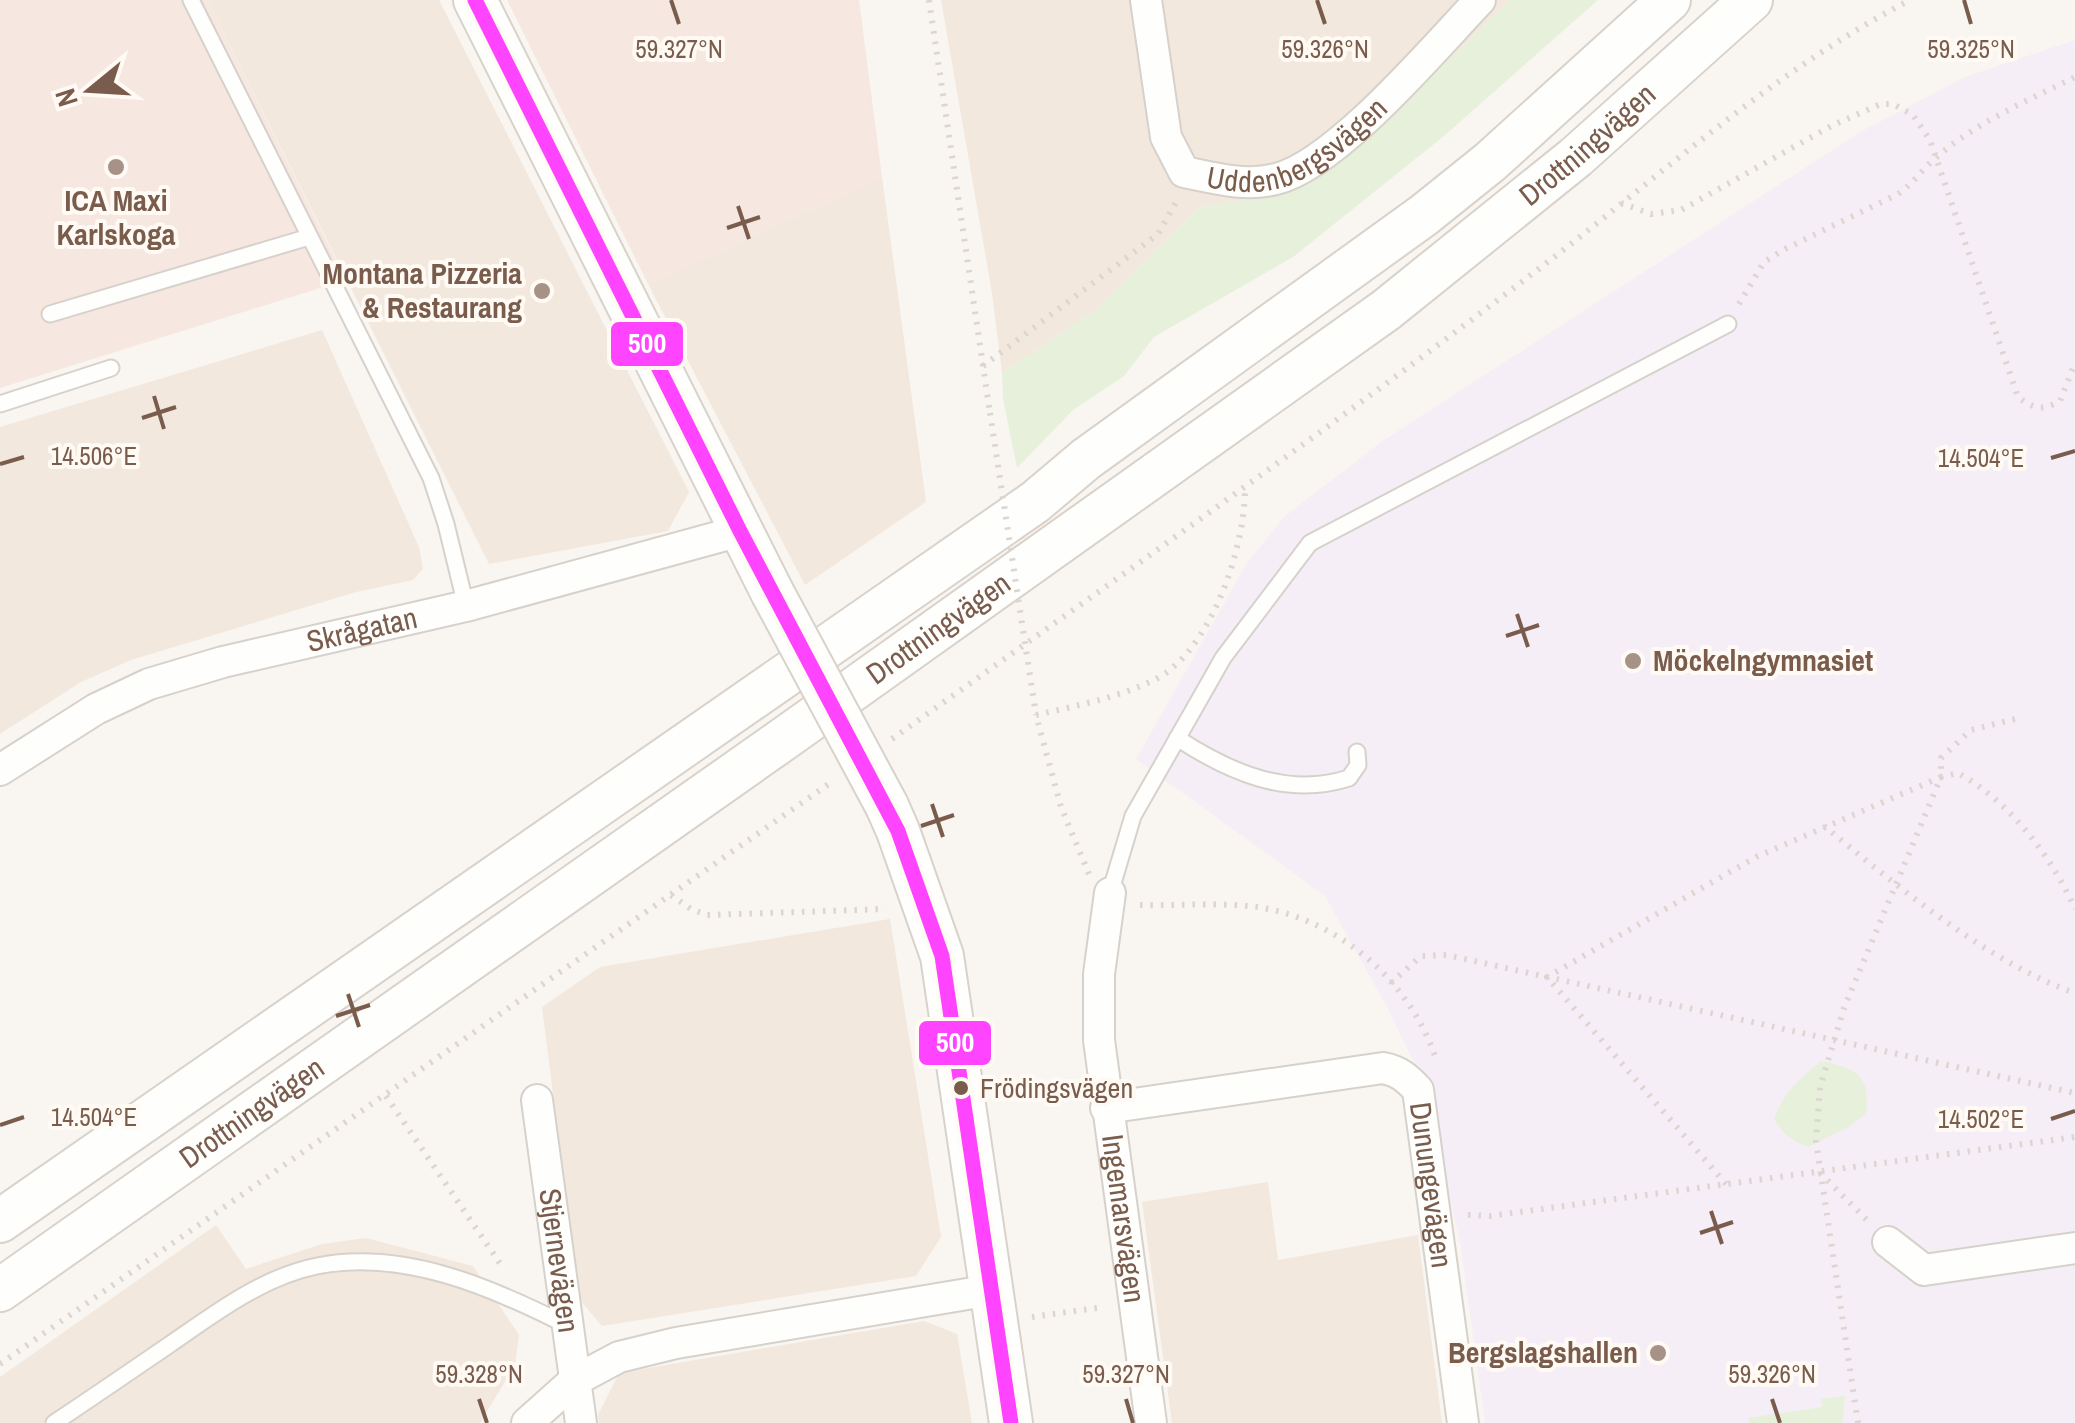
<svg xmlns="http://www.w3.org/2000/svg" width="2075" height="1423" font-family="'Archivo Narrow',sans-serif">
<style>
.residential{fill:#f2e8de}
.commercial{fill:#f6e8e1}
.education{fill:#f6eef6}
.green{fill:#e7f0db}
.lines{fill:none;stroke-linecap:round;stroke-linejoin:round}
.lane-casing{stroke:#d7d1cb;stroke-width:19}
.street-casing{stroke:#d7d1cb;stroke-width:34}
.secondary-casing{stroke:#d9d2cb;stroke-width:46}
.path{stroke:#dcd5d0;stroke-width:6;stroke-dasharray:2.5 8;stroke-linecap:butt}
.lane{stroke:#fefefd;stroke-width:15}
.street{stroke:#fefefd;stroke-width:30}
.secondary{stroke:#fefefd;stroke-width:42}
.secondary-bridge-casing{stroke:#d9d2cb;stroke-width:46;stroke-linecap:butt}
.path-bridge{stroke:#dcd5d0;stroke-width:6;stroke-dasharray:2.5 8;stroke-linecap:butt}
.secondary-bridge{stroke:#fefefd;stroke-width:42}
.bus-1-casing{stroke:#fffaf3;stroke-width:22}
.bus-1{stroke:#f4f;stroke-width:15}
.ticks{fill:none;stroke:#7a5c4d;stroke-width:4}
.poi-dot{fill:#a69286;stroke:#fffaf3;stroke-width:4}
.bus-dot{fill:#7a5c4d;stroke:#fffaf3;stroke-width:4}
.labels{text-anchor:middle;stroke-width:8;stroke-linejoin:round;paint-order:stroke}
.bus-label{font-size:28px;fill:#7a5c4d;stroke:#fffaf3;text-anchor:start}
.street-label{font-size:30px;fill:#7a5c4d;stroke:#fffaf3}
.poi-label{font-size:30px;font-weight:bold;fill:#7a5c4d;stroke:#fffaf3;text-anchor:end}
.ticks-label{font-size:25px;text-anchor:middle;fill:#7a5c4d;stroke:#fffaf3;stroke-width:8;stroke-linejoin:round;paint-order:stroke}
.line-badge{stroke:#fffaf3;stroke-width:4}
.badge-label{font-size:28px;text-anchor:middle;font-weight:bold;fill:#fff}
</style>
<rect width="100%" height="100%" fill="#f9f5f0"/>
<path class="residential" d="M 207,0 L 439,0 L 689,492 L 668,531 L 489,564 Z
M 941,0 L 1510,0 L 1376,131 L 1334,167 L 1261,197 L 1200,207 L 1096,310 L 1002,373 L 992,293 Z
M 882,177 L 926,502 L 805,585 L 648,284 Z
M 322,330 L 419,547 L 423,569 L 413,580 L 356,592 L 131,660 L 81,682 L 0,734 L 0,427 Z
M 890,919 L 941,1237 L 916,1276 L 602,1326 L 579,1299 L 542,1007 L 600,967 Z
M 1268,1182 L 1278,1260 L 1418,1235 L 1442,1423 L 1172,1423 L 1142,1202 Z
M 216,1225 L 246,1269 L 322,1244 L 366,1238 L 473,1266 L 519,1335 L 515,1365 L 480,1423 L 0,1423 L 0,1377 Z
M 924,1321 L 957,1334 L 972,1423 L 599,1423 L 598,1415 L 619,1373 Z"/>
<path class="commercial" d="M 0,0 L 207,0 L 346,280 L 0,388 Z
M 507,0 L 859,0 L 882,177 L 648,284 Z"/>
<path class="education" d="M 2075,40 L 2075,1423 L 1485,1423 L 1461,1248 L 1425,1085 L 1388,1009 L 1325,896 L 1136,759 L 1247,563 L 1284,517 L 1381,442 L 1862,131 L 1965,77 Z"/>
<path class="green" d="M 1510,0 L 1598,0 L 1444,136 L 1293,257 L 1154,337 L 1124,376 L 1073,410 L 1017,468 L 1003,399 L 1002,373 L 1096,310 L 1200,207 L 1261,197 L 1334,167 L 1376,131 Z
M 1821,1061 C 1856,1068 1871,1075 1866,1114 L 1847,1128 L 1808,1147 C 1793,1142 1782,1133 1774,1119 C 1783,1093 1800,1078 1821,1061 Z
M 1845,1396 L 1842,1423 L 1749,1423 L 1748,1418 L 1822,1407 L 1821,1399 Z"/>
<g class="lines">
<defs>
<path id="lane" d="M 191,0 L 431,478 L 446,524 L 466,606
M 50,314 L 309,237
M 0,404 L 111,368
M 1177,738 C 1229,772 1287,798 1349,778 L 1358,765 L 1357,752
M 1110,893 L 1133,816 L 1210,681 L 1223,658 L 1310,543 L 1728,324
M 54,1423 C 93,1397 131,1371 169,1345 C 214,1314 262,1277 317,1266 C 403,1249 491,1287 566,1325"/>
<g id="street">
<path id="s1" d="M 1146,0 L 1166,137 L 1184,172 C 1214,178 1245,187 1276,179 C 1336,165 1436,46 1480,0"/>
<path id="s2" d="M 0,770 L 96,709 L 149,684 L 223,662 L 466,606 L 740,531"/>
<path id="s3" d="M 1110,893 L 1099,974 L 1099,1040 L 1151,1423"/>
<path id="s4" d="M 537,1100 L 581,1423"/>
<path id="s5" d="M 1106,1108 L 1383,1068 C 1399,1071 1407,1078 1418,1090 L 1463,1423"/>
<path d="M 1888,1242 L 1924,1270 L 2075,1248"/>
<path d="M 527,1423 L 574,1381 L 619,1357 L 676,1343 L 991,1290"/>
</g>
<g id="secondary">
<path d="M 475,0 L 772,592"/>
<path d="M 887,806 L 898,831 L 942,956 L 1011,1423"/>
<path d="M 0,1221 L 1035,502 L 1086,459 L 1424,215 L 1490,162 L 1669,0"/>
<path id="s6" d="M 0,1290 L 785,738 L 1386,310 L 1576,157 L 1751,0"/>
</g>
</defs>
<use href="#lane" class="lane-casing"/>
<use href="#street" class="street-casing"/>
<use href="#secondary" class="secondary-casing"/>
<path class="path" d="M 929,0 L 990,413
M 1621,203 L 1651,214 L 1681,210 L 1833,125 L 1881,104 L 1893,104 L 1913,115 L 1930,140 L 2018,397 C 2034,409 2042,411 2060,401 L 2075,363
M 1739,304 L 1764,262 L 1785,249 L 1898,194 C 1914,183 1923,168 1938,156 C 1977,122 2029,100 2075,77
M 983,366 L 1158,234 L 1176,202
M 892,739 C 1108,585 1325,432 1536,271 C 1658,178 1773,71 1910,0
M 1824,826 C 1895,884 1988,963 2075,993
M 1089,874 L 1061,807 L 1036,715 C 1075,706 1117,698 1154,680 C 1211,652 1246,546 1245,486
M 671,895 L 691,909 L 707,915 L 886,909
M 1140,905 C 1178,906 1219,902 1257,907 C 1340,919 1412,983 1437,1062
M 1391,983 L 1421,956 L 1447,955 L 2075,1093
M 386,1096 L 501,1265
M 1820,1173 L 1868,1221
M 1726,1184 L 1547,977 L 1756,857 L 1941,777 L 1941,758 L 1971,730 L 2015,719
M 1468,1215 L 1490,1216 L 2075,1137
M 1032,1317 L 1104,1307
M 0,1364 L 833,781
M 1858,1423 L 1816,1141 L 1820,1087 L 1844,1008 L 1941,777 L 1958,773 C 2009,801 2052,857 2075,909"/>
<use href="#lane" class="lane"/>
<use href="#street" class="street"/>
<use href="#secondary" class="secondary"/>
<defs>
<path id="secondary-bridge" d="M 772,592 L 887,806"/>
</defs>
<use href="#secondary-bridge" class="secondary-bridge-casing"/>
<path class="path-bridge" d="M 990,413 L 1036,715"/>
<use href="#secondary-bridge" class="secondary-bridge"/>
<defs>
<path id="bus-1" d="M 475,0 L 740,531 L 898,831 L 942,956 L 1011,1423"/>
</defs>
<use href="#bus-1" class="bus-1-casing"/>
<use href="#bus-1" class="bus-1"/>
</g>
<path class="ticks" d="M 671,0 L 679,24M 1317,0 L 1325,24M 1964,0 L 1971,24M 738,206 L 749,239M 727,228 L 760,217M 154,396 L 164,429M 142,418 L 176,407M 2051,458 L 2075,451M 0,464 L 24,457M 1517,614 L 1528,647M 1506,636 L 1539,625M 932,804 L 943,837M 921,826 L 954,815M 348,994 L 359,1027M 336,1016 L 370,1005M 2051,1119 L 2075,1111M 0,1125 L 24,1117M 1711,1211 L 1722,1244M 1700,1233 L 1733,1222M 479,1399 L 487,1423M 1126,1399 L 1133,1423M 1772,1399 L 1780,1423"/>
<g class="poi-dot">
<circle cx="116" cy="167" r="10"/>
<circle cx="542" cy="291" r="10"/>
<circle cx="1633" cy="661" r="10"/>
<circle cx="1658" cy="1353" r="10"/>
</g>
<circle class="bus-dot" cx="961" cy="1088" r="9"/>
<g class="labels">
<g class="bus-label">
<text x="980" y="1098">Frödingsvägen</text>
</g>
<g class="street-label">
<text dy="10" stroke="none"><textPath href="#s1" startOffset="302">Uddenbergsvägen</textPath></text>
<text dy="10" stroke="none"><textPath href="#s6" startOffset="1958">Drottningvägen</textPath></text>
<text dy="10" stroke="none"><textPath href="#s6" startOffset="1148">Drottningvägen</textPath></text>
<text dy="10" stroke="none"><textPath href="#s2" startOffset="392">Skrågatan</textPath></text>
<text dy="10" stroke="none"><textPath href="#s6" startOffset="308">Drottningvägen</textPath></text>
<text dy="10" stroke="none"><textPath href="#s5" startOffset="418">Dunungevägen</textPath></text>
<text dy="10" stroke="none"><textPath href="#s3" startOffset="328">Ingemarsvägen</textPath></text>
<text dy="10" stroke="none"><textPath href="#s4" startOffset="162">Stjernevägen</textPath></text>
</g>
<g class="poi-label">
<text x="116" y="211" text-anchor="middle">ICA Maxi<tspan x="116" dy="34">Karlskoga</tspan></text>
<text x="522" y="284">Montana Pizzeria<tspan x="522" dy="34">&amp; Restaurang</tspan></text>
<text x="1653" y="671" text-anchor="start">Möckelngymnasiet</text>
<text x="1638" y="1363">Bergslagshallen</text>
</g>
</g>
<g class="ticks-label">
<text x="679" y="58">59.327°N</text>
<text x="1325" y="58">59.326°N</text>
<text x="1971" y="58">59.325°N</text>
<text x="94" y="465">14.506°E</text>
<text x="1981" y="467">14.504°E</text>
<text x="94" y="1126">14.504°E</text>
<text x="1981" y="1128">14.502°E</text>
<text x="479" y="1383">59.328°N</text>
<text x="1126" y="1383">59.327°N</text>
<text x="1772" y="1383">59.326°N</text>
</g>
<g class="line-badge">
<rect x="609" y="320" width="76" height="48" rx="10" fill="#f4f"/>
<rect x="917" y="1019" width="76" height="48" rx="10" fill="#f4f"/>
</g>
<g class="badge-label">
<text x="647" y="353">500</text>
<text x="955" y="1052">500</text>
</g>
<g transform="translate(90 90) rotate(252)" stroke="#fffaf3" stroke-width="8" paint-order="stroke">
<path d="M0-8L18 38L0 25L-18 38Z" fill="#7a5c4d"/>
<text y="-15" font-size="28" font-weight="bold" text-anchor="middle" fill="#7a5c4d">N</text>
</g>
</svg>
